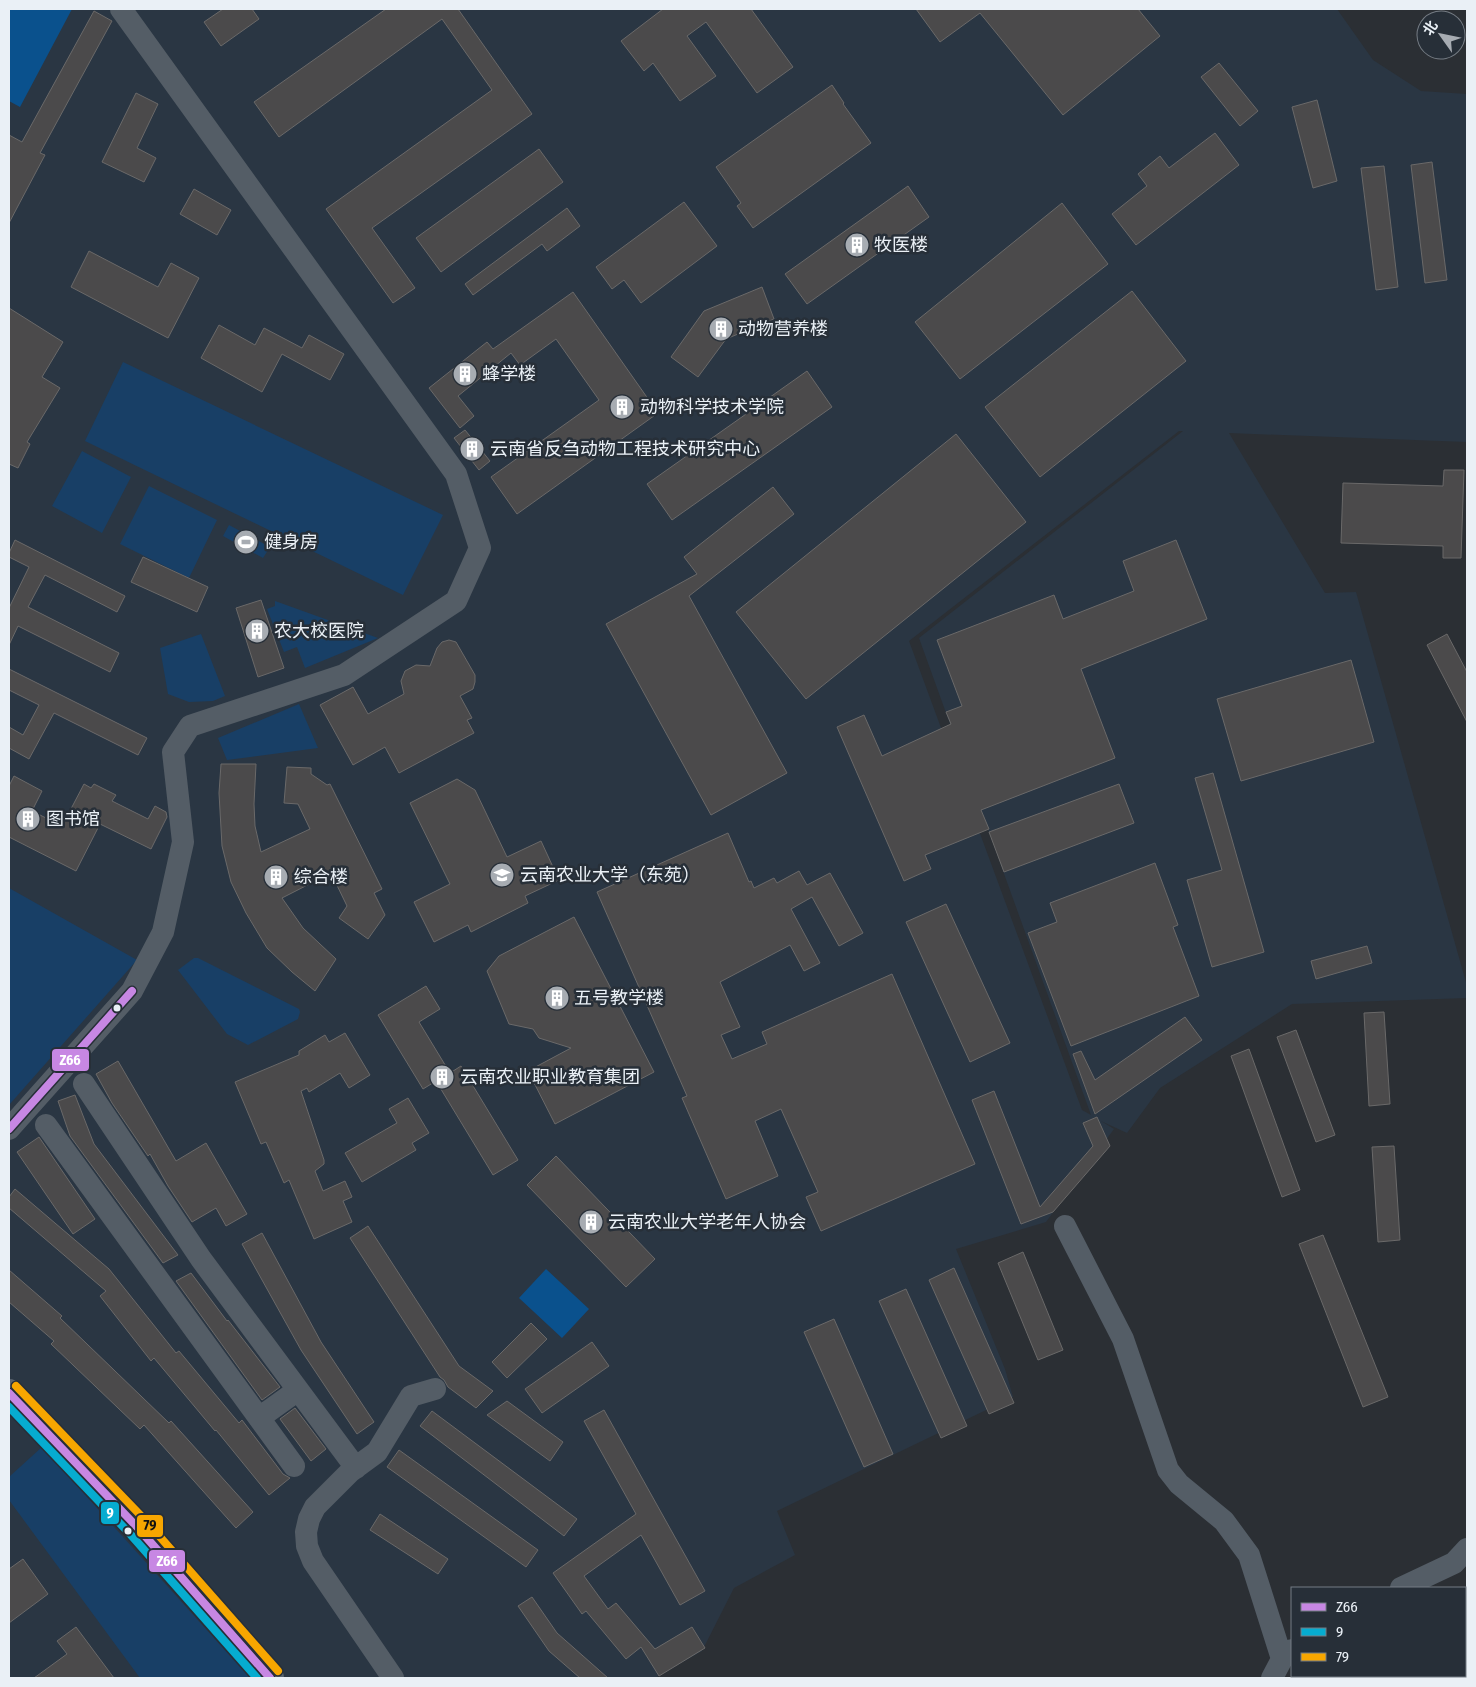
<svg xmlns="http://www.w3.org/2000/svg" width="1476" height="1687" font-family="'Fira Sans Condensed','Noto Sans SC',sans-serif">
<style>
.built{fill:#2a3643;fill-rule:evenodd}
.green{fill:#183f66}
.water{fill:#0a518d}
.building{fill:#4b4a4b;stroke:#6a6969}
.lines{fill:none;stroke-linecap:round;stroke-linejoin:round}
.minor{stroke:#545d66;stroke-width:22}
.major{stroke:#5a6570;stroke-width:28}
.bus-1-casing{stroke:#272f38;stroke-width:11}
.bus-2-casing{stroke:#272f38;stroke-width:11}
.bus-3-casing{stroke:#272f38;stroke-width:11}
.bus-1{stroke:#c787e3;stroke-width:8}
.bus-2{stroke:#06acd0;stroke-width:8}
.bus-3{stroke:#f7a600;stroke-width:8}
.bus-dot{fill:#eaf0f6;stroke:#272f38;stroke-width:2}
.labels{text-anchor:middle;stroke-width:5;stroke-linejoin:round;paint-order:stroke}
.poi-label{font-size:18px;fill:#eaf0f6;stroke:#272f38;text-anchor:start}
.line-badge{stroke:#272f38;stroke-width:2}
.badge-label{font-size:14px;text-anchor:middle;font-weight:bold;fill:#fff}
.pale-badge-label{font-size:14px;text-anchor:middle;font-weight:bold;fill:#111}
</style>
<rect width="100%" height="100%" fill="#2b2f34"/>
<path class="built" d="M 9,9 L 1337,9 L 1373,60 L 1421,91 L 1467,94 L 1467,442 L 1229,433 L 1325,593 L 1356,592 L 1467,986 L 1467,998 L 1292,1004 L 1160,1088 L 1127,1133 L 1101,1121 L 1114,1129 L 1046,1222 L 956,1249 L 1005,1369 L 1013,1397 L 777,1511 L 795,1555 L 734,1588 L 702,1651 L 655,1678 L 279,1678 L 9,1380 ZM 1179,431 L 1183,431 L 919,638 L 1091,1115 L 1082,1110 L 909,641 Z
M 9,1409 L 132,1539 L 253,1678 L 9,1678 Z"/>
<path class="green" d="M 123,362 L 443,515 L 403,595 L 85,441 Z
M 82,451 L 131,477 L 102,533 L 52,506 Z
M 149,486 L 217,520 L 189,578 L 120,544 Z
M 229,525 L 270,547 L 263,558 L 223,536 Z
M 275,601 L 378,638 L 305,668 L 297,647 L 284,652 L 267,609 L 275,606 Z
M 201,634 L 225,696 L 213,701 L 189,702 L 168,694 L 160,648 Z
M 299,704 L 318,748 L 227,760 L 218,738 Z
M 9,888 L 137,960 L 9,1105 Z
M 194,958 L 198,958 L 299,1009 L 300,1012 L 298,1019 L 248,1045 L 227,1034 L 178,970 Z
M 42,1447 L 250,1678 L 140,1678 L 9,1500 L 9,1477 Z"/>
<path class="water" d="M 9,9 L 72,9 L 20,107 L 9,101 Z
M 546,1269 L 589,1309 L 562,1338 L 519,1298 Z"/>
<path class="building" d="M 223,9 L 252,9 L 259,19 L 221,46 L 204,22 Z
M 386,9 L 458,9 L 532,114 L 372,228 L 415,288 L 393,303 L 326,209 L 492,90 L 442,19 L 279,137 L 254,102 Z
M 663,9 L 751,9 L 793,67 L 757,93 L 706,22 L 687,36 L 716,76 L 680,101 L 653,63 L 644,71 L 621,41 Z
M 916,9 L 1138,9 L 1160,36 L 1063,115 L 980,13 L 940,42 Z
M 94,11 L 112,21 L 40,153 L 45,155 L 9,223 L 9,135 L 22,142 Z
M 1219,63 L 1258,111 L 1240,126 L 1201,77 Z
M 832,85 L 844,103 L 843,104 L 871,143 L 753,228 L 737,206 L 741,203 L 716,167 Z
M 136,93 L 158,104 L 137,148 L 156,158 L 144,182 L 102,162 Z
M 1317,100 L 1337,181 L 1313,188 L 1292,107 Z
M 1215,133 L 1239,165 L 1136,245 L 1112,214 L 1147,186 L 1138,174 L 1160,156 L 1169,168 Z
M 539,149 L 563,182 L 441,272 L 416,238 Z
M 1432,162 L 1447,280 L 1425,283 L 1411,165 Z
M 1384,166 L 1398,287 L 1376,290 L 1361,168 Z
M 908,186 L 929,217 L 807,304 L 785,274 Z
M 194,189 L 231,210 L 217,235 L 180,214 Z
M 684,202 L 717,246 L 641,303 L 624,280 L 612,289 L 596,267 Z
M 1062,203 L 1108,264 L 960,379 L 915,322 Z
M 567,208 L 580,226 L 547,251 L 542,244 L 473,295 L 465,284 Z
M 89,251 L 158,287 L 171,263 L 199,278 L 168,338 L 71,287 Z
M 762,287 L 774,319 L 726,339 L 698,377 L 671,357 L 704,311 Z
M 1132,291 L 1186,361 L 1040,477 L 985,407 Z
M 573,292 L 658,413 L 517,514 L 491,477 L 599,400 L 556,339 L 520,365 L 511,353 L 458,396 L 474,416 L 460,428 L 429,388 L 487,342 L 493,349 Z
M 9,308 L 63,342 L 42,377 L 60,388 L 27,442 L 30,444 L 18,468 L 9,464 Z
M 219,325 L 255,345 L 264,328 L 302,348 L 309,335 L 344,354 L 330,380 L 282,354 L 262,392 L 201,358 Z
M 807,371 L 832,407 L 672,520 L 647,484 Z
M 465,430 L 490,461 L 479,470 L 454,438 Z
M 956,434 L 1026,522 L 806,699 L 736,612 Z
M 1444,470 L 1464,470 L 1461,558 L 1443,558 L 1443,546 L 1341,543 L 1343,483 L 1443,486 Z
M 773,487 L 794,514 L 689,596 L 787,773 L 711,815 L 606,624 L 697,574 L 684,557 Z
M 15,540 L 125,596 L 117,612 L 45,575 L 28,607 L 119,653 L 110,672 L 18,626 L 9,645 L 9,608 L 29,567 L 9,557 L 9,553 Z
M 1176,540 L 1207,619 L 1081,669 L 1115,758 L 981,810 L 989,829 L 925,855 L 931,869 L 904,881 L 837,727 L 864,715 L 882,756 L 951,724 L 946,712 L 962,706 L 937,640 L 1054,595 L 1063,619 L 1134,591 L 1123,561 Z
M 143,557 L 208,587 L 197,612 L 131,582 Z
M 261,600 L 284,668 L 258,677 L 236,608 Z
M 1447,634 L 1467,672 L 1467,722 L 1427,645 Z
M 449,640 L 456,642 L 475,675 L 475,682 L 473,689 L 460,696 L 472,718 L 467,720 L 474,733 L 399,773 L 385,747 L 353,765 L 320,705 L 353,687 L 368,714 L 404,694 L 401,681 L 405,671 L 416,665 L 430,666 L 437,648 L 442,642 Z
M 1351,660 L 1374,742 L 1241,781 L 1217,699 Z
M 9,669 L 147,738 L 138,755 L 54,713 L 29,759 L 9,748 L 9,727 L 23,735 L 39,705 L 9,690 Z
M 221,764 L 256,764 L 254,804 L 255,826 L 261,852 L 310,829 L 298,804 L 284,803 L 287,767 L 311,768 L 311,774 L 327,785 L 330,784 L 382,889 L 374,893 L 385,915 L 368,939 L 339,918 L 347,906 L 331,873 L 282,898 L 303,928 L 336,959 L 315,991 L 292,972 L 267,948 L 246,913 L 231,882 L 222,846 L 219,793 Z
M 1213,773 L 1264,952 L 1212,967 L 1187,880 L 1222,870 L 1195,778 Z
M 14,776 L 42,791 L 32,811 L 62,826 L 84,784 L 91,788 L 94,784 L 116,795 L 112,801 L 148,819 L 155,806 L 166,812 L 167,817 L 151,849 L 100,824 L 76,871 L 9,837 L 9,786 Z
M 457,779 L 475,790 L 507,857 L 541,841 L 559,880 L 525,896 L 528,903 L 471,932 L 468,925 L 434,942 L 414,902 L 450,884 L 410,803 Z
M 1119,784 L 1134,823 L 1004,872 L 989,832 Z
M 728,833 L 749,882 L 751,881 L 754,888 L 774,878 L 777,883 L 799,871 L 807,885 L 830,873 L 863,933 L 839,946 L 812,897 L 791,909 L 820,963 L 804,971 L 790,945 L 720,982 L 740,1027 L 721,1035 L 732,1059 L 767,1044 L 762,1032 L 892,974 L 975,1164 L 821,1231 L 806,1197 L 818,1192 L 781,1109 L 755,1121 L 778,1176 L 726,1199 L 682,1098 L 687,1096 L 597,892 Z
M 1155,863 L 1178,925 L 1173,927 L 1199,996 L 1071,1046 L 1028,933 L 1057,922 L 1050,903 Z
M 946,904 L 1010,1043 L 970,1062 L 906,922 Z
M 574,917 L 654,1072 L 555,1124 L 528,1071 L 571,1048 L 539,1038 L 533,1029 L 509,1024 L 487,971 L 499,956 Z
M 1367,946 L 1372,963 L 1316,979 L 1311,961 Z
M 426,986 L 440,1009 L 419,1022 L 450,1073 L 461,1066 L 518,1160 L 493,1175 L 436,1081 L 423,1089 L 378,1015 Z
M 1384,1012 L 1390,1104 L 1369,1106 L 1364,1013 Z
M 1185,1017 L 1202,1040 L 1095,1114 L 1073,1054 L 1081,1051 L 1095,1080 Z
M 1296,1030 L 1335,1135 L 1316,1142 L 1277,1037 Z
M 345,1033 L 370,1075 L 349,1088 L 340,1073 L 309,1092 L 307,1088 L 301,1091 L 324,1160 L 324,1164 L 315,1171 L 323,1191 L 345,1181 L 352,1197 L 343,1201 L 352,1222 L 314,1239 L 289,1180 L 284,1183 L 266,1142 L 261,1144 L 235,1082 L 299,1055 L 299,1051 L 325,1035 L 329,1042 Z
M 1249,1049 L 1300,1190 L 1282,1197 L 1231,1056 Z
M 118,1061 L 176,1161 L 206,1143 L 247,1214 L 226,1226 L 216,1208 L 192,1222 L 168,1186 L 150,1154 L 148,1156 L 112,1103 L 96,1074 Z
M 994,1091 L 1040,1207 L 1093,1146 L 1083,1123 L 1097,1117 L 1110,1146 L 1053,1212 L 1021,1224 L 972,1100 Z
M 75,1095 L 94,1144 L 178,1255 L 163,1263 L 70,1136 L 58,1101 Z
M 408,1098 L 429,1133 L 412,1143 L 416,1150 L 362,1182 L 345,1153 L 397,1123 L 389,1109 Z
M 39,1137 L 95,1219 L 73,1234 L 17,1152 Z
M 1394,1146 L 1400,1240 L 1378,1242 L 1372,1147 Z
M 556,1156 L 655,1259 L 626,1287 L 527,1185 Z
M 15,1189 L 109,1269 L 176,1353 L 179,1351 L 239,1423 L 242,1420 L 283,1474 L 290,1478 L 269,1495 L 216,1430 L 215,1431 L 154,1358 L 151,1361 L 100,1296 L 106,1291 L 9,1208 L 9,1197 Z
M 368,1226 L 459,1366 L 493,1391 L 476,1408 L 448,1387 L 444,1380 L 440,1377 L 350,1238 Z
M 262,1233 L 321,1342 L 374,1422 L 357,1434 L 301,1350 L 242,1244 Z
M 1323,1235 L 1388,1397 L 1363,1407 L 1299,1244 Z
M 1023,1252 L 1063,1350 L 1038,1360 L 998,1263 Z
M 954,1268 L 1014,1403 L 989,1414 L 929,1280 Z
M 9,1270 L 62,1316 L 60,1318 L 169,1423 L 171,1421 L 253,1512 L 236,1528 L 144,1425 L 140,1429 L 51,1344 L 54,1341 L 9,1302 Z
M 191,1273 L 227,1321 L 228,1320 L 280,1387 L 262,1400 L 176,1281 Z
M 906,1289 L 967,1426 L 941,1438 L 879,1301 Z
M 834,1319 L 893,1454 L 864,1467 L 804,1332 Z
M 531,1323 L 547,1339 L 507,1378 L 492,1362 Z
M 592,1342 L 609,1366 L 542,1413 L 525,1389 Z
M 507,1401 L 563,1442 L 550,1461 L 487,1415 Z
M 295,1408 L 326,1449 L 311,1461 L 280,1419 Z
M 604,1410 L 705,1591 L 680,1605 L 641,1535 L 584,1576 L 608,1609 L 616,1603 L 655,1649 L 692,1627 L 705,1648 L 659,1676 L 641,1647 L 626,1659 L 586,1611 L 582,1614 L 553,1573 L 636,1514 L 584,1421 Z
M 432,1411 L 577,1519 L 564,1536 L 420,1426 Z
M 399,1450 L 538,1550 L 526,1567 L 387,1467 Z
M 380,1514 L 448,1559 L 438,1574 L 370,1530 Z
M 23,1559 L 48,1594 L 9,1623 L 9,1569 Z
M 532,1597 L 557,1633 L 608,1678 L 580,1678 L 549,1651 L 518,1606 Z
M 76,1627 L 114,1678 L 34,1678 L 67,1654 L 57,1641 Z"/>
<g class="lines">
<path class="minor" d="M 84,1084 L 201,1259 L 356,1468
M 46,1125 L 294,1466
M 9,1129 L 132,991 L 163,932 L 183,842 L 173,752 L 190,726 L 344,675 L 456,601 L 480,548 L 456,474 L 121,9
M 1065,1226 L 1123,1339 L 1168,1470 L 1179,1484 L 1224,1521 L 1249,1555 L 1282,1659
M 259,1418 L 298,1390
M 1401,1588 L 1454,1563 L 1467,1549
M 393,1678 L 313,1561 L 307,1546 L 306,1532 L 309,1519 L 315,1507 L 351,1471 L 377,1452 L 411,1396 L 435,1389
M 1272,1678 L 1282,1659 L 1292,1650"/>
<path class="major" d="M 9,1393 L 138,1528 L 270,1678"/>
<defs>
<path id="bus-1" d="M 9,1129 L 132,991
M 9,1393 L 138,1528 L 270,1678"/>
<path id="bus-2" d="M 9,1407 L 131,1535 L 257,1678"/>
<path id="bus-3" d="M 16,1386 L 146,1521 L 278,1671"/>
</defs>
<use href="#bus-1" class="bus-1-casing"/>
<use href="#bus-2" class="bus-2-casing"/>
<use href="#bus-3" class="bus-3-casing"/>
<use href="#bus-1" class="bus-1"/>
<use href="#bus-2" class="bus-2"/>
<use href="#bus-3" class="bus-3"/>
</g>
<defs>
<symbol id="building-disc" viewBox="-11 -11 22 22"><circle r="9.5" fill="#a7acb2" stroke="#272f38"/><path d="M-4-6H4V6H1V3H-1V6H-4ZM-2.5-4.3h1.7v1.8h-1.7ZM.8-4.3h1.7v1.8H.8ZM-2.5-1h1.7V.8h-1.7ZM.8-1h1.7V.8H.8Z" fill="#fff"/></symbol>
<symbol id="stadium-disc" viewBox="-11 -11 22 22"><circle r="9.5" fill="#a7acb2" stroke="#272f38"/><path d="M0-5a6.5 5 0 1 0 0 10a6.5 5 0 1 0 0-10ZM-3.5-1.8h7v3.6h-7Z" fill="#fff"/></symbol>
<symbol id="university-disc" viewBox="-11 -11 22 22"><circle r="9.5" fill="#a7acb2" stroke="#272f38"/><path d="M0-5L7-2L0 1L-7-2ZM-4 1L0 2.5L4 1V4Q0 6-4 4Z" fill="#fff"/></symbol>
</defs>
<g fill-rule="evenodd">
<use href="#building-disc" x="843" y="231" width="28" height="28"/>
<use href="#building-disc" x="707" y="315" width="28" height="28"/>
<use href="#building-disc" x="451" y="360" width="28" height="28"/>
<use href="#building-disc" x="608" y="393" width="28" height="28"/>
<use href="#building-disc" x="458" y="435" width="28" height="28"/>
<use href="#stadium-disc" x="232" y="528" width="28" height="28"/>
<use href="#building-disc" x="243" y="617" width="28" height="28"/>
<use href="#building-disc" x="14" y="805" width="28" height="28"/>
<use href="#university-disc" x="488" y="861" width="28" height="28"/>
<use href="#building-disc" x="262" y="863" width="28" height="28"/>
<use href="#building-disc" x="543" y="984" width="28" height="28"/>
<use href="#building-disc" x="428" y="1063" width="28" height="28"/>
<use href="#building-disc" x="577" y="1208" width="28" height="28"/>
</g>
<g class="bus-dot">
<circle cx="117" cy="1008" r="4.5"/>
<circle cx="128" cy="1531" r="4.5"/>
</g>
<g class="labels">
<g class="poi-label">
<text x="874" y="251">牧医楼</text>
<text x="738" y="335">动物营养楼</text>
<text x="482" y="380">蜂学楼</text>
<text x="640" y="413">动物科学技术学院</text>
<text x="490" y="455">云南省反刍动物工程技术研究中心</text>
<text x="264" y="548">健身房</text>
<text x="274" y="637">农大校医院</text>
<text x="46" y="825">图书馆</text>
<text x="520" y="881">云南农业大学（东苑）</text>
<text x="294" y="883">综合楼</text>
<text x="574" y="1004">五号教学楼</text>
<text x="460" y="1083">云南农业职业教育集团</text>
<text x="608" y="1228">云南农业大学老年人协会</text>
</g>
</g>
<g class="line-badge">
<rect x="51" y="1048" width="39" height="24" rx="5" fill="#c787e3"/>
<rect x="100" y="1501" width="20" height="24" rx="5" fill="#06acd0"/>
<rect x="136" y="1514" width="28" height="24" rx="5" fill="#f7a600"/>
<rect x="148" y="1549" width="38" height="24" rx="5" fill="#c787e3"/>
</g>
<g class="badge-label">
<text x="70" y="1065">Z66</text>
<text x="110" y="1518">9</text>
<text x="167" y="1566">Z66</text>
</g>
<g class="pale-badge-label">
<text x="150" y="1530">79</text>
</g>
<rect width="1476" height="1687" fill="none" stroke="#eaf0f6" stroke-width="20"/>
<rect x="1291" y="1587" width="175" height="90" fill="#272f38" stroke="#757c84"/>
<rect x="1301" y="1603" width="25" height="8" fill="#c787e3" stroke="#757c84"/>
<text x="1336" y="1612" font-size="15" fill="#eaf0f6">Z66</text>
<rect x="1301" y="1628" width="25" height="8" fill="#06acd0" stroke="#757c84"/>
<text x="1336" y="1637" font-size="15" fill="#eaf0f6">9</text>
<rect x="1301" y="1653" width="25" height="8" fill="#f7a600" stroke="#757c84"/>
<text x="1336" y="1662" font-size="15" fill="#eaf0f6">79</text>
<g transform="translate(1441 35) rotate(303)"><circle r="24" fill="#272f38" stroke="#757c84"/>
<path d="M0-4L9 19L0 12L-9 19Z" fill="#a7acb2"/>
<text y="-8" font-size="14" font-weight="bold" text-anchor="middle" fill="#eaf0f6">北</text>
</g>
</svg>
